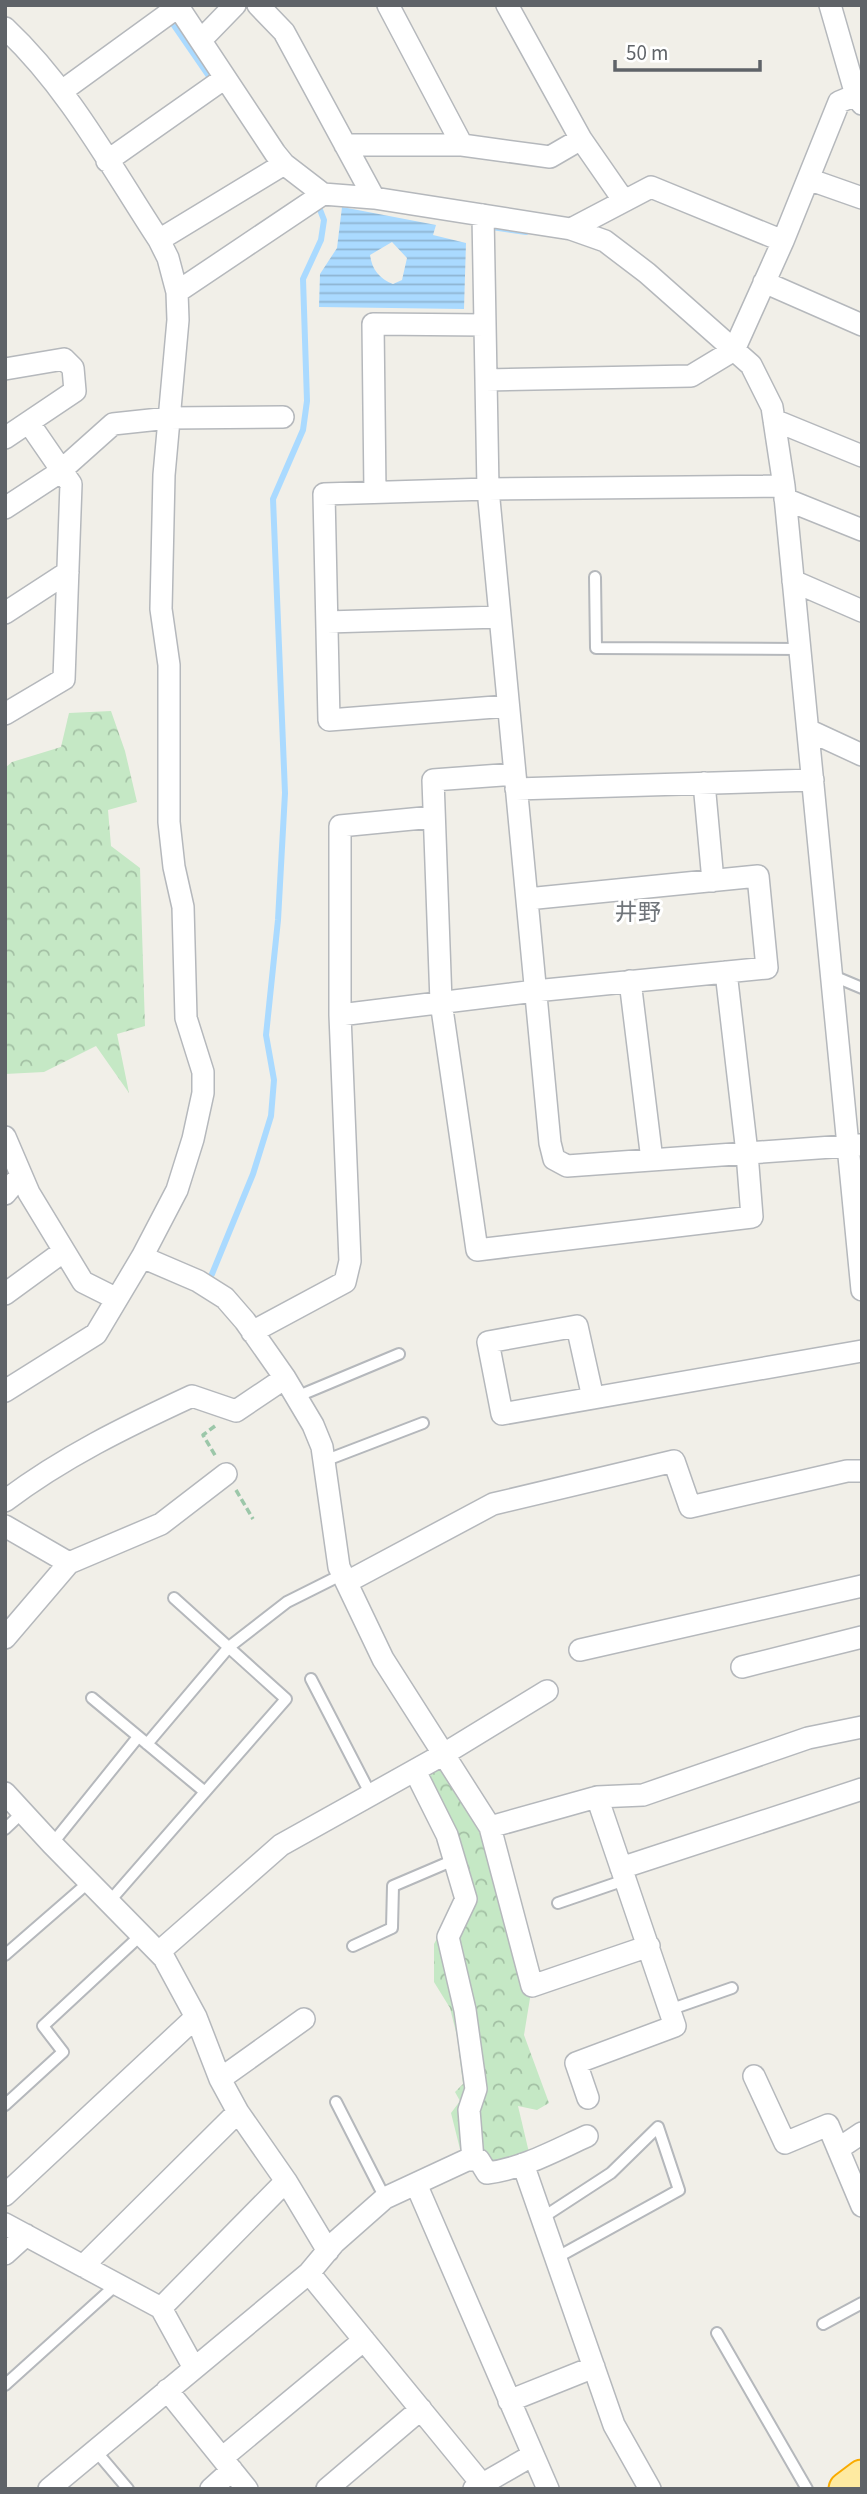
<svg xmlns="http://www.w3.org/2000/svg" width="867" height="2494" font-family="'Source Sans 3','Noto Sans JP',sans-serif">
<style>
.forest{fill:url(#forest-crowns)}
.water{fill:url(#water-rules);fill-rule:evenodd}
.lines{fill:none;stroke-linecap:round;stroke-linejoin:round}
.stream{stroke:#aadaff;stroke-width:6}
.service-casing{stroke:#b5b8bc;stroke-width:14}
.minor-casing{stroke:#b5b8bc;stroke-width:24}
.trunk-casing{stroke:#f9ab00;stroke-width:37}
.path{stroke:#9cc7a9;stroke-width:3.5;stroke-dasharray:7 3.5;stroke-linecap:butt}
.service{stroke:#fff;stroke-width:10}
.minor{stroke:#fff;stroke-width:21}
.trunk{stroke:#feeaa1;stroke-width:33}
.labels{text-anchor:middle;stroke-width:6;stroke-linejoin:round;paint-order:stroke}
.quarter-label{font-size:23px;fill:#70757a;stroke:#fff}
</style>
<defs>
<pattern id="forest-crowns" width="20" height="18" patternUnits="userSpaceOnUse" patternTransform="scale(1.75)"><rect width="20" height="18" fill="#c5e8c5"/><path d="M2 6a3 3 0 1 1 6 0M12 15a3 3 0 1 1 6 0" fill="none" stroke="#a3c0a4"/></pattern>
<pattern id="water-rules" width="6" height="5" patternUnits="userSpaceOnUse" patternTransform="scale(1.75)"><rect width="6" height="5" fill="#aadaff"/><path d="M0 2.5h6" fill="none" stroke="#8eb4d2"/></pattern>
</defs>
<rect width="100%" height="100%" fill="#f1efe8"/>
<path class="forest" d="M 111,711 L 125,751 L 137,802 L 108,810 L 111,846 L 140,868 L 145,1026 L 117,1034 L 129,1093 L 96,1046 L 44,1072 L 5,1074 L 5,768 L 12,762 L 61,747 L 69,713 Z
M 444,1754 L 490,1827 L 532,1986 L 524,2035 L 549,2103 L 537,2110 L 518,2106 L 531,2161 L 487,2173 L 460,2149 L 451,2113 L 460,2101 L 455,2092 L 463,2084 L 457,2036 L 450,2008 L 434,1982 L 434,1944 L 457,1901 L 452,1851 L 415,1771 Z"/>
<path class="water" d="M 342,207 L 436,225 L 433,235 L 466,243 L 464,309 L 319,307 L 320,274 L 337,248 ZM 392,242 L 407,258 L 402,280 L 393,284 C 380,279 372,270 370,255 Z"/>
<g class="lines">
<path class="stream" d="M 160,5 L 213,82
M 485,226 L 526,232
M 212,1274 L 253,1174 L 271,1116 L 274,1080 L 266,1035 L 278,920 L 285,793 L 273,499 L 303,430 L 307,401 L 303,279 L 321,240 L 324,220 L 317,202"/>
<defs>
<path id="service" d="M 595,577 L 596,648 L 800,649
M 831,975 L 862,988
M 296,1397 L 399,1354
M 324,1461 L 423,1423
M 311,1679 L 371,1795
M 92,1698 L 205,1792
M 147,1744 L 229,1647 L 287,1602 L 343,1574
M 5,1829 L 23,1812
M 52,1844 L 138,1737
M 109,1902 L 286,1699 L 174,1598
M 558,1903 L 625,1880
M 353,1946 L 392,1928 L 393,1886 L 454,1860
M 5,1955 L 89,1882
M 669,2010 L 732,1988
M 336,2102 L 385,2198
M 5,2105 L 63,2052 L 43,2026 L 141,1935
M 542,2218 L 611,2173 L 658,2127 L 679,2190 L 556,2258
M 823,2324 L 862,2303
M 717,2333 L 807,2489
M 5,2385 L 117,2284
M 95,2450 L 128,2489"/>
<path id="minor" d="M 177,5 L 275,153 L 284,164 L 323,194 L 374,198 L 571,229 L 605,241 L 647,273 L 751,365 L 772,407 L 784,486 L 862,1290
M 258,5 L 284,32 L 374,198
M 388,5 L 462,145
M 507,5 L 581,139 L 624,201
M 830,5 L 856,95 L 862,104
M 5,28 C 69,88 111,167 159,240 L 168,258 L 177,292 L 178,320 L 164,475 L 161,609 L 169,665 L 169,822 L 174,867 L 183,907 L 186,1018 L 203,1072 L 203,1093 L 193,1139 L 177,1190 L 142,1257 L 96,1334 L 5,1391
M 201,40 L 235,5
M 62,91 L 179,6
M 345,145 L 462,145 L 550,157 L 581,139
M 107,161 L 225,78
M 808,179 L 862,198
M 483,215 L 488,489 L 550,1143 L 554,1159 L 567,1166 L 860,1145
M 571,229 L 651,187 L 783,241
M 159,240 L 284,164
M 764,282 L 862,325
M 177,292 L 323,194
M 5,369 L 64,359 L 73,368 L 75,391 L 5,438
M 486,380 L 691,376 L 734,350 L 783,241 L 839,102 L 856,95
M 774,420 L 862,456
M 375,492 L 373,324 L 485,325
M 785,499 L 862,530
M 5,508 L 57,474 L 113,424 L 169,418 L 283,417
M 793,581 L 862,611
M 5,613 L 68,572
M 327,622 L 500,617
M 508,706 L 329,720 L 324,494 L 488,489 L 784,486
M 5,714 L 64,679 L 71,484 L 29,423
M 808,730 L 862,755
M 515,774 L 433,780 L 441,1002 L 477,1250 L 752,1217 L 747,1153 L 726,972
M 704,783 L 713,881
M 516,789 L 813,780
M 630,981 L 652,1160
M 340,1015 L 535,991 L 767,968 L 758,876 L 527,899
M 5,1137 L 29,1193 L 83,1282 L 117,1299
M 5,1194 L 21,1175
M 142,1257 L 198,1281 L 225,1298 L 245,1321 L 285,1378 L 313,1425 L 322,1447 L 339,1567 L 383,1659 L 490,1827 L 532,1986 L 649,1946
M 5,1294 L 64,1251
M 252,1332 L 345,1282 L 350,1261 L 340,1015 L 340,826 L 433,817
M 593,1398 L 577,1326 L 488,1342 L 502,1414 L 862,1351
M 5,1501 C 63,1457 127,1426 192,1396 L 236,1411 L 285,1378
M 5,1526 L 69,1563
M 347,1582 L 493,1504 L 674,1461 L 690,1507 L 847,1471 L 862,1471
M 5,1638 L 69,1563 L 161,1524 L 226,1474
M 580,1650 L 862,1586
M 742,1667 L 862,1637
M 415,1771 L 447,1835 L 466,1899 L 448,1937 L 465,2010 L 476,2089 L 469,2110 L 473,2160
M 5,1793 L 52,1844 L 164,1958 L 196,2017 L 220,2079 L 238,2112 L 286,2181 L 328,2251
M 597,1797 L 643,1795 L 808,1738 L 862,1727
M 490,1827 L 597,1797 L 675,2026 L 576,2063 L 588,2098
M 621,1868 L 862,1789
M 159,1952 L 281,1845 L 444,1754 L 547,1691
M 754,2076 L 785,2143 L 828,2125 L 862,2206
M 220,2079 L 304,2019
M 838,2149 L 862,2133
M 523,2164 L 614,2425 L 650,2489
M 416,2184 L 548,2489
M 5,2195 L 196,2017
M 5,2224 L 161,2308 L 194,2368
M 5,2254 L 26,2235
M 83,2266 L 238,2112
M 309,2273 L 481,2483
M 161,2308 L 286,2181
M 167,2390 L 247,2489
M 509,2401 L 594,2367
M 222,2458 L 364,2340
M 49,2489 L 309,2273 L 334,2243 L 385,2198 L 469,2159 L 479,2160 L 487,2173 C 522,2169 556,2150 587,2136
M 211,2489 L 232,2470
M 327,2489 L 421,2409
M 474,2489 L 533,2455"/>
<path id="trunk" d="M 846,2489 L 862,2477"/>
</defs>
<use href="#service" class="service-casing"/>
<use href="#minor" class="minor-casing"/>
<use href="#trunk" class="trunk-casing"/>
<path class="path" d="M 215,1426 L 203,1435 L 216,1457
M 236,1490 L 253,1519"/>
<use href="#service" class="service"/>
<use href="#minor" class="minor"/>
<use href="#trunk" class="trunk"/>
</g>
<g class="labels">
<g class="quarter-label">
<text x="638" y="920">井野</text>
</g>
</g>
<rect width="867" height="2494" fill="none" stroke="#5f6368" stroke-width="14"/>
<path d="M615 60v10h145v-10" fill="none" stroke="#5f6368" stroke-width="3.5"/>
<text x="626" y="60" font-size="21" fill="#5f6368" stroke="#ffffff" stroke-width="5" paint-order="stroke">50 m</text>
</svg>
